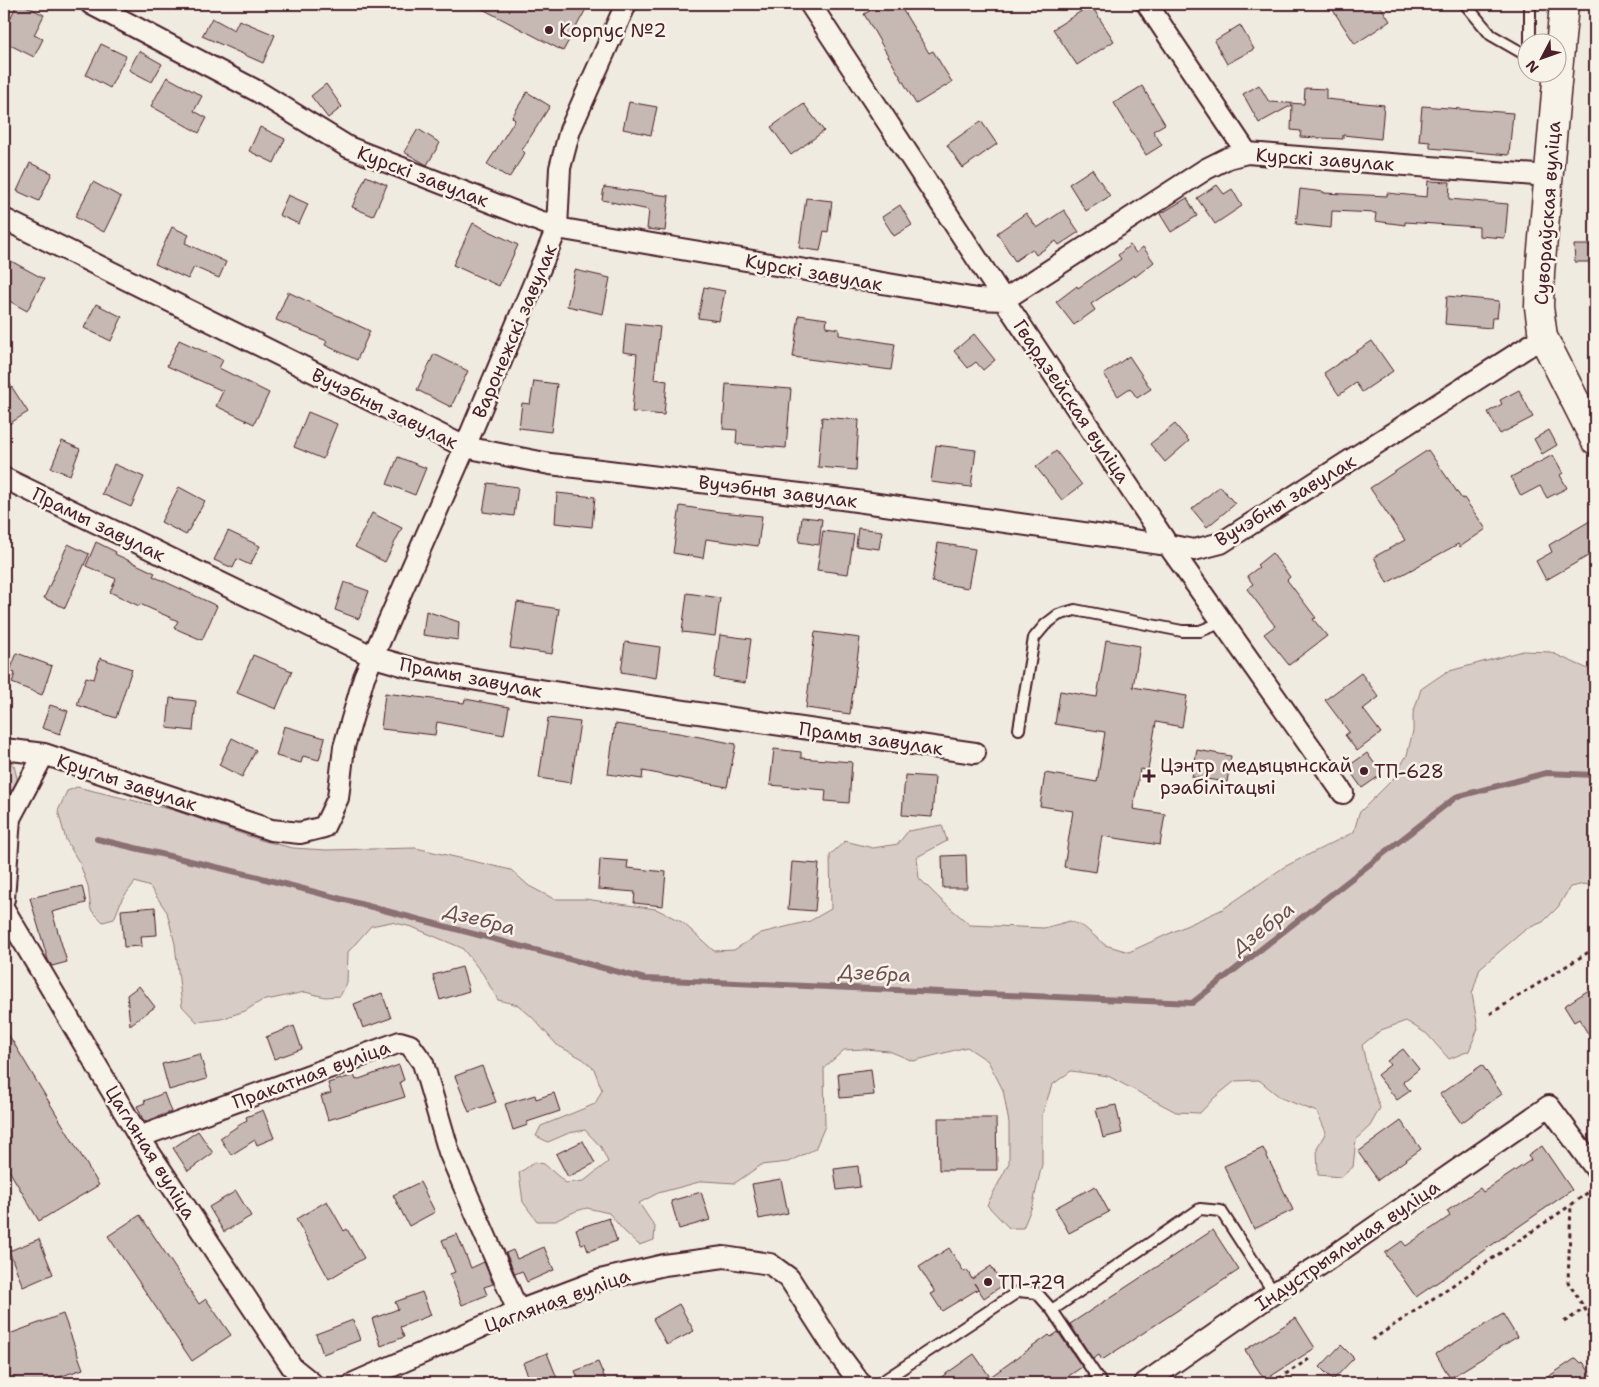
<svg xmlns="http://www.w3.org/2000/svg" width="1599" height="1387" font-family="'Shantell Sans',sans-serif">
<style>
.green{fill:#d8cdc6;stroke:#917678}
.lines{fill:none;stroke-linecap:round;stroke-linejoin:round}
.stream{stroke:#8b6f72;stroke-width:6}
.building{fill:#c6b8b3;stroke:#4a1f2b}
.service-casing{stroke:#4a1f2b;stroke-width:14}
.minor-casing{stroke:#4a1f2b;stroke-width:24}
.secondary-casing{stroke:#4a1f2b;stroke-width:31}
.path{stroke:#4a1f2b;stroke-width:3;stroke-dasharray:4 4;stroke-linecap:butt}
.service{stroke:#f7f3e8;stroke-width:10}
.minor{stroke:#f7f3e8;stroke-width:20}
.secondary{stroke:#f7f3e8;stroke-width:28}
.poi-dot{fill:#4a1f2b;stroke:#f7f3e8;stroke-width:2}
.labels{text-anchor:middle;stroke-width:5;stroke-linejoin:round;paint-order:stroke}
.poi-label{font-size:19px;fill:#4a1f2b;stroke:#f7f3e8;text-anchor:start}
.street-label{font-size:19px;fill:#4a1f2b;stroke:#f7f3e8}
.water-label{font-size:20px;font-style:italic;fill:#704e55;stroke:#f7f3e8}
</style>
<rect width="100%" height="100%" fill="#f0ebe0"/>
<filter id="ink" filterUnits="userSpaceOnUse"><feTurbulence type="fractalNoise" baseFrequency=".02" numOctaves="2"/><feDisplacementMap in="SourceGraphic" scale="10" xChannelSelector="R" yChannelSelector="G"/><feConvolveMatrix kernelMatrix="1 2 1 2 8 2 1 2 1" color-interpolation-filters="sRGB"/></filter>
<g filter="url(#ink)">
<path class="green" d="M 1523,651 L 1550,652 L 1595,672 L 1595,888 L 1585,884 L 1570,887 L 1558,907 L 1543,922 L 1526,929 L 1480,968 L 1472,994 L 1478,1028 L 1469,1051 L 1449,1059 L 1427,1034 L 1406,1021 L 1381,1030 L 1362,1045 L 1369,1077 L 1380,1108 L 1370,1126 L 1356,1139 L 1353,1167 L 1341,1177 L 1318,1175 L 1317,1148 L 1326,1132 L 1317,1112 L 1281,1098 L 1259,1080 L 1235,1081 L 1214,1098 L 1200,1113 L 1176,1112 L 1108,1076 L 1071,1071 L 1052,1085 L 1042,1115 L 1042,1164 L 1033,1204 L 1023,1228 L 1009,1228 L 987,1205 L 1009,1163 L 1009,1123 L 1003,1090 L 988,1061 L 967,1047 L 913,1061 L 889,1051 L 865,1049 L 844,1050 L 824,1068 L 825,1126 L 815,1149 L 788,1162 L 761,1165 L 735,1183 L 703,1181 L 658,1193 L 639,1203 L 655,1227 L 654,1240 L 639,1245 L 622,1229 L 609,1213 L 587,1208 L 576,1211 L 555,1221 L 537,1221 L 523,1202 L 519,1173 L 535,1162 L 544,1164 L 566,1183 L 584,1181 L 608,1162 L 601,1147 L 585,1130 L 569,1133 L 548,1142 L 536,1136 L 541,1126 L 595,1104 L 602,1090 L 594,1069 L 583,1059 L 557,1045 L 532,1017 L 518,1005 L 498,1000 L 483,974 L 462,948 L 412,927 L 391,922 L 371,926 L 348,952 L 347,983 L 340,996 L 325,997 L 305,992 L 261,1001 L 245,1011 L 221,1019 L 197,1022 L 182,1006 L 175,944 L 167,912 L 150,887 L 135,882 L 122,899 L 114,919 L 103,922 L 91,910 L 88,886 L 80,864 L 66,840 L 58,811 L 67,791 L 77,787 L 173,810 L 260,840 L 293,848 L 326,850 L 416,848 L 511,870 L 529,886 L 554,899 L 585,899 L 656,909 L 682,922 L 714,951 L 734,950 L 761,933 L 810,921 L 831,909 L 830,855 L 845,841 L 873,848 L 898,844 L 908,831 L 942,825 L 947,841 L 917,857 L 919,878 L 941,900 L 970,925 L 1044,928 L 1070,921 L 1084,927 L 1105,945 L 1129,952 L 1223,909 L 1284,867 L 1354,832 L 1359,813 L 1393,779 L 1407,755 L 1413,731 L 1413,714 L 1421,689 L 1446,672 Z
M 4,757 L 14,766 L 18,782 L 4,810 Z"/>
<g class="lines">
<path class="stream" d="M 97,839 L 254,876 L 645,979 L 1192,1003 L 1456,797 L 1546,773 L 1595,775"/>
</g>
<path class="building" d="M 17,4 L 22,4 L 44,15 L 34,35 L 43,39 L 34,57 L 4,42 L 4,32 Z
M 473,4 L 576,4 L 586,9 L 563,51 Z
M 882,4 L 899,4 L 929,53 L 933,51 L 952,82 L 916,104 L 864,14 Z
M 1329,4 L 1379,4 L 1390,21 L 1355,44 Z
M 1091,5 L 1114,41 L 1077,65 L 1053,29 Z
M 212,18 L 234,30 L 239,20 L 275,35 L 263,63 L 202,36 Z
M 1240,25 L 1254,49 L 1227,64 L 1214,41 Z
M 101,44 L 126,56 L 110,88 L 86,75 Z
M 139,51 L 162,64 L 152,82 L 129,70 Z
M 167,77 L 202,96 L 194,111 L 207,118 L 199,133 L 151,106 Z
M 326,84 L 342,107 L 328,118 L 311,96 Z
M 1259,85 L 1269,102 L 1304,104 L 1305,88 L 1326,89 L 1326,99 L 1384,105 L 1381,139 L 1343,135 L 1343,139 L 1300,137 L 1301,131 L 1291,130 L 1292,105 L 1259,123 L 1243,94 Z
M 1142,86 L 1165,124 L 1153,131 L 1162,145 L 1146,155 L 1114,103 Z
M 527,92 L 550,106 L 522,150 L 525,153 L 509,178 L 487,164 L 515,120 L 512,117 Z
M 629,102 L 657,107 L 651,135 L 623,129 Z
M 804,104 L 824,131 L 791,155 L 771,127 Z
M 1422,106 L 1513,113 L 1509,155 L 1430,148 L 1430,142 L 1419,141 Z
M 981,121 L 997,144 L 963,168 L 947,145 Z
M 260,127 L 285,139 L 274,163 L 249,151 Z
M 418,129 L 440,143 L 427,165 L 404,152 Z
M 30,163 L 52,173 L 39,201 L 17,191 Z
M 1092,169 L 1110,196 L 1086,211 L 1069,184 Z
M 366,176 L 387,185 L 373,216 L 352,207 Z
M 1428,181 L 1450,182 L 1449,199 L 1508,204 L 1505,238 L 1479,236 L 1479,227 L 1405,222 L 1405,225 L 1375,221 L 1376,213 L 1332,211 L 1331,228 L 1296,224 L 1300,189 L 1324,192 L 1324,193 L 1387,196 L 1387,193 L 1427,197 Z
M 93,182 L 121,197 L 104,232 L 75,217 Z
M 1217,185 L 1224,194 L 1232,189 L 1242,206 L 1215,224 L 1197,198 Z
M 604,187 L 669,196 L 665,231 L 647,229 L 649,210 L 602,200 Z
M 288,195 L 308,204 L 299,224 L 279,215 Z
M 806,198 L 832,201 L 828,232 L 824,231 L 820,251 L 799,248 Z
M 1187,198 L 1197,216 L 1171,232 L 1160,214 Z
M 900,205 L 912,225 L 894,236 L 882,217 Z
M 1064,210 L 1079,232 L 1059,245 L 1056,241 L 1036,255 L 1032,249 L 1015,261 L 997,233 L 1026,213 L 1037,228 Z
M 473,223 L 518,245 L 499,286 L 453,265 Z
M 172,227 L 189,235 L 185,243 L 226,262 L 219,278 L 194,267 L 188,279 L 155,264 Z
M 1130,245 L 1136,253 L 1143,247 L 1154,262 L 1135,277 L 1134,275 L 1091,304 L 1095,310 L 1074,325 L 1056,302 L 1077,286 L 1078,288 L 1121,259 L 1118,255 Z
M 1574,245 L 1595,245 L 1595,262 L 1575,262 Z
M 11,261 L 44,279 L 27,311 L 4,298 L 4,274 Z
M 575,270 L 610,278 L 603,314 L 567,306 Z
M 704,287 L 725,291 L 719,321 L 698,318 Z
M 288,292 L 370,331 L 357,360 L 325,345 L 327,341 L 276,320 Z
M 1447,296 L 1499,301 L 1497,318 L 1492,318 L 1491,328 L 1445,324 Z
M 96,304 L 122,317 L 111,341 L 84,328 Z
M 799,315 L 827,319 L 826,327 L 839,329 L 839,335 L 895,344 L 891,370 L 793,357 Z
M 626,323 L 660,327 L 654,379 L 667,381 L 664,415 L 632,412 L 637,354 L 623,352 Z
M 974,334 L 995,360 L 983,370 L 976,362 L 968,368 L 954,351 Z
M 179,340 L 223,360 L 219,368 L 269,393 L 254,424 L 216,406 L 223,391 L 167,366 Z
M 1372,341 L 1393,371 L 1362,392 L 1356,383 L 1339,395 L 1324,373 Z
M 434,354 L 468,371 L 451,407 L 417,390 Z
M 1129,356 L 1151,389 L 1137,398 L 1130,388 L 1118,396 L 1104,374 Z
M 4,375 L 28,412 L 4,427 Z
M 534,381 L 557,384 L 551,432 L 519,428 L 522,403 L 530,404 Z
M 726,384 L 791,389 L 786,448 L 736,444 L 737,430 L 723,429 Z
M 1519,390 L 1533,417 L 1500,434 L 1488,412 L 1502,404 L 1500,400 Z
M 308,412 L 337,424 L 323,459 L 294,447 Z
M 822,417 L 859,420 L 856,470 L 818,467 Z
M 1175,424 L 1189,441 L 1165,462 L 1150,444 Z
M 1549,430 L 1557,445 L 1542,454 L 1534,439 Z
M 62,441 L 80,449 L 70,475 L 51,468 Z
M 936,445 L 976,450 L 971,487 L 931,482 Z
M 1428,450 L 1462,499 L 1464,498 L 1486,529 L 1460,547 L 1458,544 L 1387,583 L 1374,557 L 1405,540 L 1370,488 Z
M 1056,451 L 1082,485 L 1062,500 L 1036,467 Z
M 1553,455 L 1563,473 L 1560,475 L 1567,488 L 1547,498 L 1540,486 L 1521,496 L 1511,477 Z
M 398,457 L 426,468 L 415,495 L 387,484 Z
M 114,464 L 144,477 L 131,507 L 102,494 Z
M 488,483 L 518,487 L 514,516 L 483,512 Z
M 1220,486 L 1235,504 L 1207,527 L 1192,509 Z
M 179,487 L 205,501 L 186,535 L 161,522 Z
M 557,493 L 595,497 L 592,527 L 555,523 Z
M 680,506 L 720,512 L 762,516 L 758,546 L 706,539 L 703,558 L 673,553 Z
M 372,513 L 402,528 L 385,562 L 355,547 Z
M 802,517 L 822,519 L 819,545 L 799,542 Z
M 1595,518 L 1595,552 L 1546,580 L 1536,561 L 1552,552 L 1549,545 Z
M 858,528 L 882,531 L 879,549 L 856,546 Z
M 228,531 L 260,546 L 250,565 L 237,559 L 233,568 L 214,560 Z
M 823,531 L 854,535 L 848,574 L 817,570 Z
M 96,542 L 116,552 L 115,554 L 155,573 L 153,576 L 217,606 L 202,640 L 174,628 L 178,621 L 140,604 L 139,606 L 110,592 L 116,579 L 86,566 Z
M 938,543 L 975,549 L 968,588 L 932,582 Z
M 68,544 L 89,554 L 65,608 L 44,598 Z
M 1272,553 L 1290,577 L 1287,580 L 1316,618 L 1313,619 L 1327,636 L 1289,665 L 1264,634 L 1275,626 L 1247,589 L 1253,584 L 1247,576 L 1259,567 L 1257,565 Z
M 344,582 L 369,591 L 359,619 L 335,610 Z
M 687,593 L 720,598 L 715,636 L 682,632 Z
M 517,602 L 559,609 L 552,654 L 510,648 Z
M 426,611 L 459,622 L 458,640 L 423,635 Z
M 815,632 L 860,638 L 850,714 L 806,708 Z
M 720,635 L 751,639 L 745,683 L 714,678 Z
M 1106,640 L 1140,646 L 1133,687 L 1187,696 L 1182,727 L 1156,722 L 1148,770 L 1140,769 L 1133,809 L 1165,814 L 1160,845 L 1102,836 L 1096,872 L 1064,867 L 1073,811 L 1040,806 L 1045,773 L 1097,782 L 1105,732 L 1055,724 L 1060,691 L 1097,697 Z
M 625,642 L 660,647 L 656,678 L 621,672 Z
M 17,653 L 52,666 L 42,695 L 12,683 L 15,673 L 10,671 Z
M 253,655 L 292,671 L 276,709 L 237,693 Z
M 100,658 L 132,669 L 116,718 L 77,705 L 86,677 L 94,679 Z
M 1361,673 L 1379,697 L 1363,709 L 1381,733 L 1357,751 L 1345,735 L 1349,732 L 1325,700 Z
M 385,693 L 464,703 L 465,699 L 509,707 L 504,735 L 437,722 L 435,735 L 381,729 Z
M 170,698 L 196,701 L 193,731 L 167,728 Z
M 50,705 L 68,711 L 60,734 L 42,728 Z
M 548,718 L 580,722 L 571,783 L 539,778 Z
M 615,724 L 679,733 L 736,744 L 727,787 L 643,771 L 642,779 L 608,774 Z
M 284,726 L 325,738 L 319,760 L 303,756 L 301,763 L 276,756 Z
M 232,738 L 256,750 L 242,777 L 219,765 Z
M 774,749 L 801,752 L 801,758 L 852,762 L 849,803 L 825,801 L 826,790 L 770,785 Z
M 1197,750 L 1231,756 L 1227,782 L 1192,777 Z
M 1367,753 L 1382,774 L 1362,788 L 1347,767 Z
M 905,775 L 935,777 L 932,817 L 902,815 Z
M 966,855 L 967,888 L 943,888 L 942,856 Z
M 600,859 L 628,861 L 627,868 L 666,872 L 663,906 L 634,903 L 635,892 L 598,889 Z
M 792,862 L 819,864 L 815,911 L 788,909 Z
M 82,886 L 86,903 L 52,912 L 67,962 L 52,966 L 48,960 L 30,898 Z
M 155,907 L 157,935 L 141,936 L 142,946 L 124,947 L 121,910 Z
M 462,967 L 469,991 L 440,1000 L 433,975 Z
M 139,986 L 155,1007 L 130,1025 L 127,995 Z
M 1595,986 L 1595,1045 L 1579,1019 L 1574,1022 L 1564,1006 Z
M 382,993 L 391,1018 L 363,1028 L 354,1004 Z
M 294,1026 L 302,1049 L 274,1059 L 266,1037 Z
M 4,1027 L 99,1185 L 39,1221 L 4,1162 Z
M 1403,1049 L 1419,1069 L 1403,1082 L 1410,1091 L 1397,1100 L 1377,1075 L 1390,1065 L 1387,1061 Z
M 200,1054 L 207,1079 L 169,1090 L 162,1064 Z
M 399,1065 L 404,1080 L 400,1082 L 405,1097 L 328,1120 L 321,1096 L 331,1093 L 328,1083 L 354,1075 L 356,1080 Z
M 1482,1065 L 1502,1094 L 1461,1123 L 1440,1094 Z
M 482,1066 L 496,1102 L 469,1112 L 455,1076 Z
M 871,1069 L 874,1095 L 840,1098 L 838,1073 Z
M 164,1093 L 171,1112 L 144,1122 L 137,1106 L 145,1103 L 144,1101 Z
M 554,1093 L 560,1111 L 527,1122 L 528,1125 L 513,1130 L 505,1104 L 535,1095 L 536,1099 Z
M 1116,1105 L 1122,1133 L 1103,1138 L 1096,1109 Z
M 263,1110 L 274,1138 L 257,1145 L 255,1140 L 231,1155 L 220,1138 L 247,1120 L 246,1117 Z
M 938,1118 L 996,1118 L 997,1170 L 939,1170 Z
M 1401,1121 L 1421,1149 L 1378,1180 L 1358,1152 Z
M 198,1131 L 213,1153 L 188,1171 L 173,1148 Z
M 583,1141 L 595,1163 L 568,1177 L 556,1154 Z
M 1542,1146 L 1572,1190 L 1416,1297 L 1385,1253 L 1402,1241 L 1406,1246 L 1450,1216 L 1447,1211 L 1480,1188 L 1483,1192 L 1531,1160 L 1528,1156 Z
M 1263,1148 L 1293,1210 L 1254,1229 L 1224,1166 Z
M 858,1166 L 860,1187 L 837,1190 L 834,1169 Z
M 781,1179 L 788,1213 L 759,1219 L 752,1184 Z
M 420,1182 L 435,1212 L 409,1226 L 393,1195 Z
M 1095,1186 L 1109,1212 L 1069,1233 L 1055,1208 Z
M 236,1191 L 251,1216 L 224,1232 L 209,1207 Z
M 701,1192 L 710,1220 L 679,1229 L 671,1201 Z
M 327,1201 L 344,1231 L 347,1229 L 364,1258 L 329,1279 L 296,1219 Z
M 140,1215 L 199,1304 L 206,1299 L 231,1335 L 192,1361 L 108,1236 Z
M 609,1218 L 617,1241 L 588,1251 L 585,1243 L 581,1244 L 576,1229 Z
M 1213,1230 L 1239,1270 L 1102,1360 L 1099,1355 L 1093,1359 L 1070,1324 Z
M 457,1234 L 471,1268 L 484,1262 L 493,1284 L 484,1287 L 487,1295 L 462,1305 L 450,1274 L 455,1272 L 442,1240 Z
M 39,1239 L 53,1274 L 23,1287 L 9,1251 Z
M 544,1247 L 554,1270 L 527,1282 L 522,1271 L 515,1274 L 506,1253 L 513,1250 L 517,1259 Z
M 949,1248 L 964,1272 L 967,1270 L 972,1279 L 991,1266 L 1003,1285 L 984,1298 L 974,1283 L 978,1289 L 942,1311 L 931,1294 L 935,1292 L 919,1267 Z
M 422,1292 L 431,1315 L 400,1327 L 404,1337 L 381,1346 L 372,1319 L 398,1309 L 395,1302 Z
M 679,1304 L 694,1331 L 667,1345 L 653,1319 Z
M 63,1314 L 83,1369 L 41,1383 L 4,1383 L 4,1336 Z
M 1503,1314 L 1517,1337 L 1450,1378 L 1436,1354 Z
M 1296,1318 L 1315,1348 L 1265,1380 L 1245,1350 Z
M 353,1320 L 360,1340 L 323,1354 L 316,1334 Z
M 1058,1332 L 1082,1367 L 1058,1383 L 933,1383 L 974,1354 L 990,1377 L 1049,1335 L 1051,1337 Z
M 1341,1345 L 1354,1358 L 1333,1380 L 1320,1367 Z
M 547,1353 L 559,1383 L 531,1383 L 523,1363 Z
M 1576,1358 L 1581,1363 L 1583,1362 L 1595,1381 L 1595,1383 L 1539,1383 Z
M 598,1362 L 607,1383 L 580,1383 L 575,1371 Z"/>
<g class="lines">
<defs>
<path id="service" d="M 1465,4 L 1491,35 L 1526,55
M 1530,42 L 1530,4
M 1019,729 L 1034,638 L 1045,625 L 1058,615 L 1075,610 L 1182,631 L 1200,631 L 1223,622
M 1052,1310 L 1200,1209 L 1221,1211 L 1274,1293
M 880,1383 L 1019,1291 L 1037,1293 L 1052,1310 L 1101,1383"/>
<path id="minor" d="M 91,4 L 257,91 L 348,147 L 557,228 L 977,299 L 1004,300 L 1206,169 L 1228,158 L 1247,153 L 1549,176
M 810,4 L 1004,300 L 1168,545 L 1343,793
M 1147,4 L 1247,153
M 4,219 L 465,447 L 550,464 L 842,499 L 1168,545 L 1194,550 L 1221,543 L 1543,337
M 4,478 L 374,657 L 419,670 L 518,687 L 975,753
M 4,749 L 44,754 L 271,830 L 300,833 L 324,827 L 338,798 L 344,747 L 364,677 L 465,447 L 557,228 L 560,168 L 570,130 L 626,4
M 4,899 L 10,818 L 44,754
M 4,909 L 139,1137 L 292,1367 L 312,1383
M 139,1137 L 400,1042 L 410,1045 L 423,1063 L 449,1152 L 518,1311
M 354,1383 L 518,1311 L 600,1280 L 664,1265 L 724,1257 L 770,1264 L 789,1278 L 834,1348 L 860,1383
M 1145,1383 L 1274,1293 L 1320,1265 L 1549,1106 L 1595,1168"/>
<path id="secondary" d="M 1564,4 L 1540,272 L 1539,307 L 1543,337 L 1595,440"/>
</defs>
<use href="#service" class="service-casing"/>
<use href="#minor" class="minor-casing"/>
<use href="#secondary" class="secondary-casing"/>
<path class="path" d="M 1490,1014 L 1595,948
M 1594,1188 L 1571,1205 L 1568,1282 L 1595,1325
M 1564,1322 L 1584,1309
M 1372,1340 L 1571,1205
M 1272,1383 L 1309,1359"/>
<use href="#service" class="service"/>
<use href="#minor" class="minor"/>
<use href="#secondary" class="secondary"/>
</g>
</g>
<g class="poi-dot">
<circle cx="549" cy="30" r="5"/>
<circle cx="1364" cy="771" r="5"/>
<path d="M1146.5 768.5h5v5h5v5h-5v5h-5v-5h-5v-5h5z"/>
<circle cx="988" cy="1282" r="5"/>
</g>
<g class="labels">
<g class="poi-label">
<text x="559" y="37">Корпус №2</text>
<text x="1160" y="772">Цэнтр медыцынскай<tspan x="1160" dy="22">рэабілітацыі</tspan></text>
<text x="1374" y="778">ТП-628</text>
<text x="998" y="1289">ТП-729</text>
</g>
<g class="street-label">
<text transform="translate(1325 159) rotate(4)" y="7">Курскі завулак</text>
<text transform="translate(423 176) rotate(21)" y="7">Курскі завулак</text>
<text transform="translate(1547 213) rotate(-86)" y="7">Сувораўская вуліца</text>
<text transform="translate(814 272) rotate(10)" y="7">Курскі завулак</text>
<text transform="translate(514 331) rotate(-67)" y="7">Варонежскі завулак</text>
<text transform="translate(1072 401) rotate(56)" y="7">Гвардзейская вуліца</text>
<text transform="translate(385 408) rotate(26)" y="7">Вучэбны завулак</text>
<text transform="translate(778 491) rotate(7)" y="7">Вучэбны завулак</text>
<text transform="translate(1285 500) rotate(-31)" y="7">Вучэбны завулак</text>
<text transform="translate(99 524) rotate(26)" y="7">Прамы завулак</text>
<text transform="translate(471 677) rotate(11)" y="7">Прамы завулак</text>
<text transform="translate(871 738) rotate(8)" y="7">Прамы завулак</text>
<text transform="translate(127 782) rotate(18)" y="7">Круглы завулак</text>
<text transform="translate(311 1074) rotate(-20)" y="7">Пракатная вуліца</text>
<text transform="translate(151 1152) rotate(58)" y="7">Цагляная вуліца</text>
<text transform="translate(1347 1245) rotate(-34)" y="7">Індустрыяльная вуліца</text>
<text transform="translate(557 1300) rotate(-20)" y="7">Цагляная вуліца</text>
</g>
<g class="water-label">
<text transform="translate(480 919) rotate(15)" y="7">Дзебра</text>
<text transform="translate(1263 928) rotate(-38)" y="7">Дзебра</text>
<text transform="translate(875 973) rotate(3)" y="7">Дзебра</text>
</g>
</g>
<rect width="1599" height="1387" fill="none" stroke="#f7f3e8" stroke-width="20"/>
<rect x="10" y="10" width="1579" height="1367" fill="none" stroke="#4a1f2b" stroke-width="2" filter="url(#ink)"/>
<g transform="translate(1542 58) rotate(229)"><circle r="24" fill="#f7f3e8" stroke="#b29e9c"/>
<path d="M0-4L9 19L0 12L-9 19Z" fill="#4a1f2b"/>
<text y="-8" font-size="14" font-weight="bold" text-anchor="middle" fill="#4a1f2b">N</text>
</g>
</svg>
